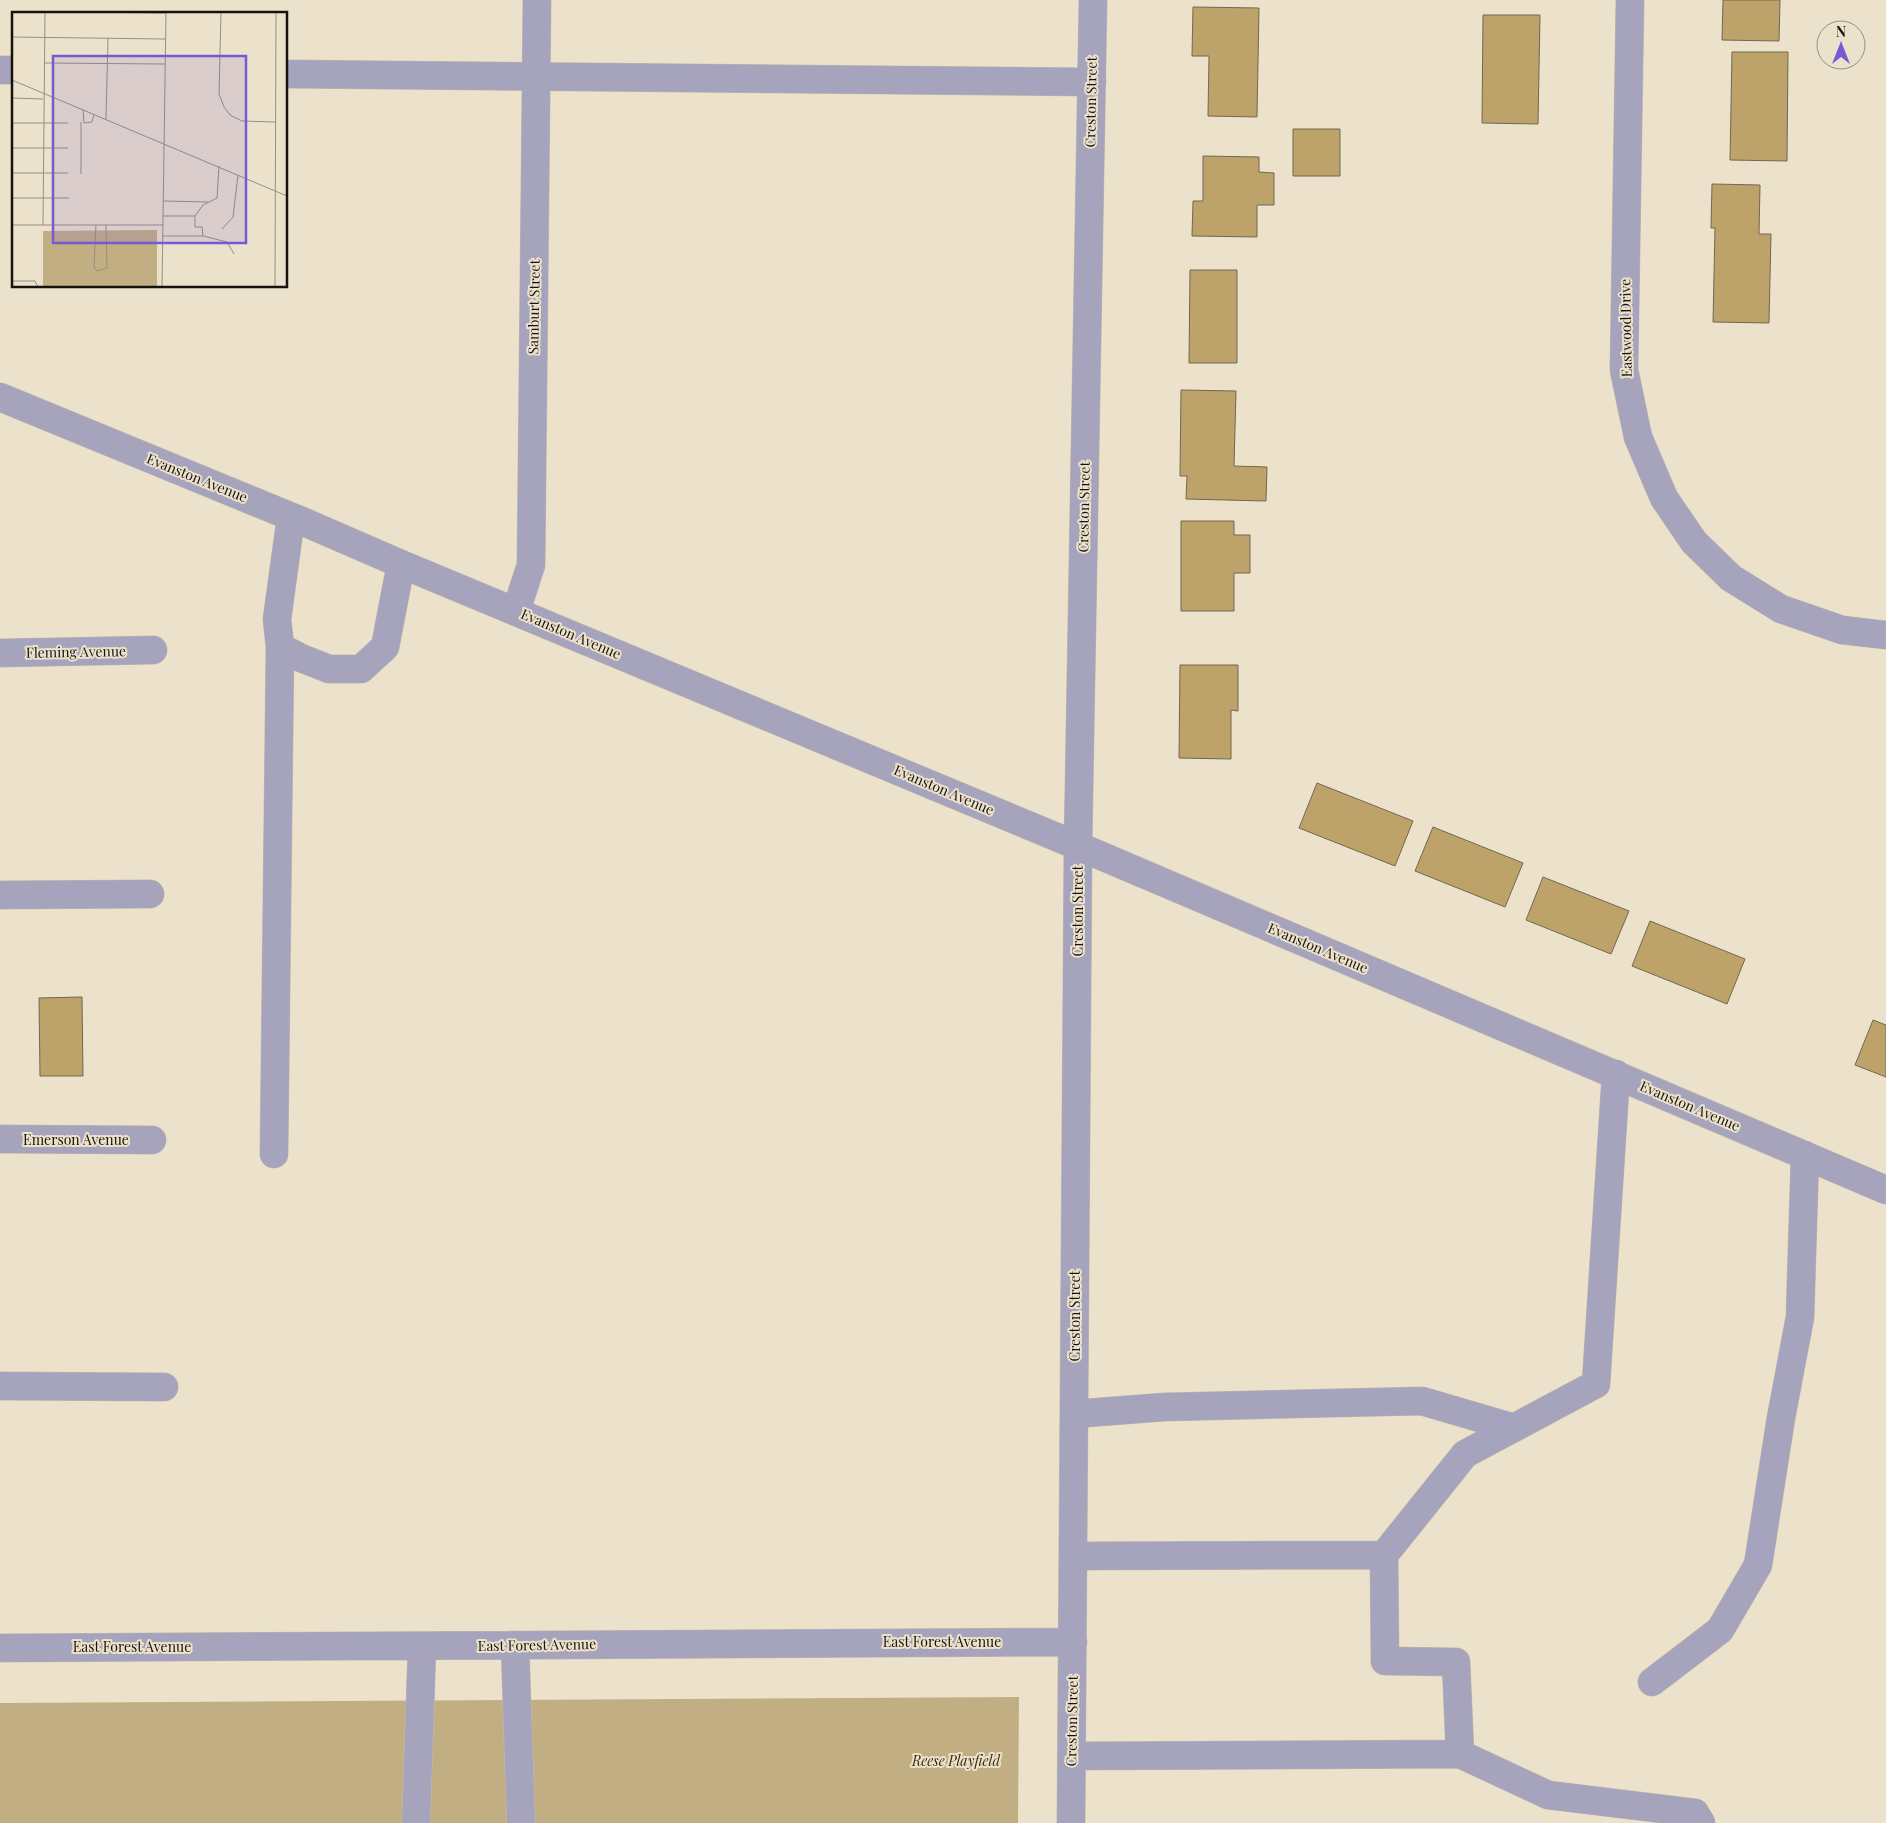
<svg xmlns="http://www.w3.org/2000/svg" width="1886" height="1823" font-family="'Playfair Display',serif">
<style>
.green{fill:#c2ae83}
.building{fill:#bda369;stroke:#706753}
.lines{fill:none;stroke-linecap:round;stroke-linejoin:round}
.minor-casing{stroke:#c6bda9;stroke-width:29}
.minor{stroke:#a6a3bd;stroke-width:28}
.labels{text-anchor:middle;stroke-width:4;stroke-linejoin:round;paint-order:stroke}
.street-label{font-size:14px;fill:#17130c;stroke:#ece2cc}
.park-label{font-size:14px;font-style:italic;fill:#362b0f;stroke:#ece2cc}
.inset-road{fill:none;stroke:#978f7f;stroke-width:1}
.view{fill:#7759d3;fill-opacity:0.15;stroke:#7759d3;stroke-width:2.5}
.inset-edge{fill:none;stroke:#17130c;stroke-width:2.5}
</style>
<rect width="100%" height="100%" fill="#ece2cc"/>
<path class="green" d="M 1019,1697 L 1018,1823 L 0,1823 L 0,1703 Z"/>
<path class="building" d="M 1723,0 L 1780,0 L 1779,41 L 1722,40 Z
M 1193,7 L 1259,8 L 1257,117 L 1208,116 L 1209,56 L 1192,56 Z
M 1483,15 L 1540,15 L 1538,124 L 1482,123 Z
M 1732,52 L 1788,52 L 1787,161 L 1730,160 Z
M 1293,129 L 1340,129 L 1340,176 L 1293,176 Z
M 1203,156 L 1259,157 L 1259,172 L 1274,173 L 1274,205 L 1257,205 L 1257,237 L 1192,236 L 1193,201 L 1203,201 Z
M 1712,184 L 1760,185 L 1759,234 L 1771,234 L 1769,323 L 1713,322 L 1715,228 L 1711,228 Z
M 1190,270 L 1237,270 L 1237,363 L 1189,363 Z
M 1181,390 L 1236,391 L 1234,466 L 1267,467 L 1266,501 L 1186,499 L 1187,476 L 1180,476 Z
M 1181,521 L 1234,521 L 1234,535 L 1250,535 L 1250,573 L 1234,573 L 1234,611 L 1181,611 Z
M 1180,665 L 1238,665 L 1238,711 L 1231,710 L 1231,759 L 1179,758 Z
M 1317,783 L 1413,821 L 1395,866 L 1299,828 Z
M 1433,827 L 1523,863 L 1505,907 L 1415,871 Z
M 1543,877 L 1629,911 L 1611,954 L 1526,920 Z
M 1650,921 L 1745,959 L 1727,1004 L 1632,966 Z
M 82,997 L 83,1076 L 40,1076 L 39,998 Z
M 1873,1020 L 1886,1025 L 1886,1077 L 1855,1065 Z"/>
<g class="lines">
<defs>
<path id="minor" d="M 1630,0 L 1624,370 L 1638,437 L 1664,498 L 1694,542 L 1731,578 L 1781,609 L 1842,630 L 1886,635
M 0,70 L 14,70
M 286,74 L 1092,82
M 0,397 L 304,522 L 401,564 L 1078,846 L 1886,1190
M 291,517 L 277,619 L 280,647 L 301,658 L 329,669 L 361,669 L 385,647 L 401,564
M 516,611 L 531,565 L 537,0
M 0,653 L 153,650
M 0,895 L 150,894
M 0,1139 L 152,1140
M 274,1154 L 280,647
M 0,1386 L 164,1387
M 1074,1414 L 1164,1407 L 1422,1401 L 1514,1428
M 1384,1555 L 1465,1454 L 1596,1384 L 1616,1074
M 515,1645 L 521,1823
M 0,1648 L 1073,1642
M 1652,1682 L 1720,1630 L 1758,1565 L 1781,1418 L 1800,1317 L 1805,1155
M 1460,1754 L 1548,1795 L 1695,1813 L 1701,1823
M 1072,1756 L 1460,1754 L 1456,1662 L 1385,1661 L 1384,1555 L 1073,1556
M 416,1823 L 422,1647
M 1071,1823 L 1078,846 L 1093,0"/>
</defs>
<use href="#minor" class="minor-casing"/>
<use href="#minor" class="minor"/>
</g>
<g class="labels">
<g class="street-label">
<text transform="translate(1091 102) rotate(-89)" y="5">Creston Street</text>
<text transform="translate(534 307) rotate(-89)" y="5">Samburt Street</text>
<text transform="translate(1626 328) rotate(-91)" y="5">Eastwood Drive</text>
<text transform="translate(197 478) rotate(22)" y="5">Evanston Avenue</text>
<text transform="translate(1084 507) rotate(-89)" y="5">Creston Street</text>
<text transform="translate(571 634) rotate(23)" y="5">Evanston Avenue</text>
<text transform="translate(76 652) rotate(-1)" y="5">Fleming Avenue</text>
<text transform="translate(944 790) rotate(23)" y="5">Evanston Avenue</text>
<text transform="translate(1078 911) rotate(-90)" y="5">Creston Street</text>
<text transform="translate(1318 948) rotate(23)" y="5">Evanston Avenue</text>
<text transform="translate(1690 1106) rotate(23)" y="5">Evanston Avenue</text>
<text x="76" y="1145">Emerson Avenue</text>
<text transform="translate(1075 1316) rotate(-90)" y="5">Creston Street</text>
<text x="942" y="1647">East Forest Avenue</text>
<text transform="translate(537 1645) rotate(-1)" y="5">East Forest Avenue</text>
<text x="132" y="1652">East Forest Avenue</text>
<text transform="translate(1072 1721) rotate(-89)" y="5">Creston Street</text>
</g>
<g class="park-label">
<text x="956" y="1766">Reese Playfield</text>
</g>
</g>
<g transform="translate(12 12)">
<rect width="275" height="275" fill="#ece2cc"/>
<path d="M 145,218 L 145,275 L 31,275 L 31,219 Z" fill="#c2ae83"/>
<path class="inset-road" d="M 70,0 L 154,1M 209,0 L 207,82 L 212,95 L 218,103 L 230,109 L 263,110M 0,25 L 153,27M 32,51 L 153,52M 0,68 L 275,184M 0,86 L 31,87M 71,97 L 72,111 L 80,110 L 82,102M 94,107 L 96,26M 0,111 L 56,111M 0,136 L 56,136M 0,161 L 56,161M 69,162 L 69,110M 0,186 L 57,186M 151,189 L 196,190M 183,204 L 191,193 L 205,186 L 207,154M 0,213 L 151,213M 31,213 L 33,0M 84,213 L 82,255 L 85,259 L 95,256 L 94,213M 210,217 L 221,205 L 226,163M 151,224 L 191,224 L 190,215 L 183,215 L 183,204 L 151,204M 191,224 L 215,230 L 222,242M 0,269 L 23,269 L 26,275M 150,275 L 154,0M 263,275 L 264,0"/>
<path class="view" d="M 41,44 L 234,44 L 234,231 L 41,231 Z"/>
<rect width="275" height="275" class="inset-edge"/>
</g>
<g transform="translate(1841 45)"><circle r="24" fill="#ece2cc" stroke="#978f7f"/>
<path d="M0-4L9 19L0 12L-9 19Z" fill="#7759d3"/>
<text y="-8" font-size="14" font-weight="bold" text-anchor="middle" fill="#17130c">N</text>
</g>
</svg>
